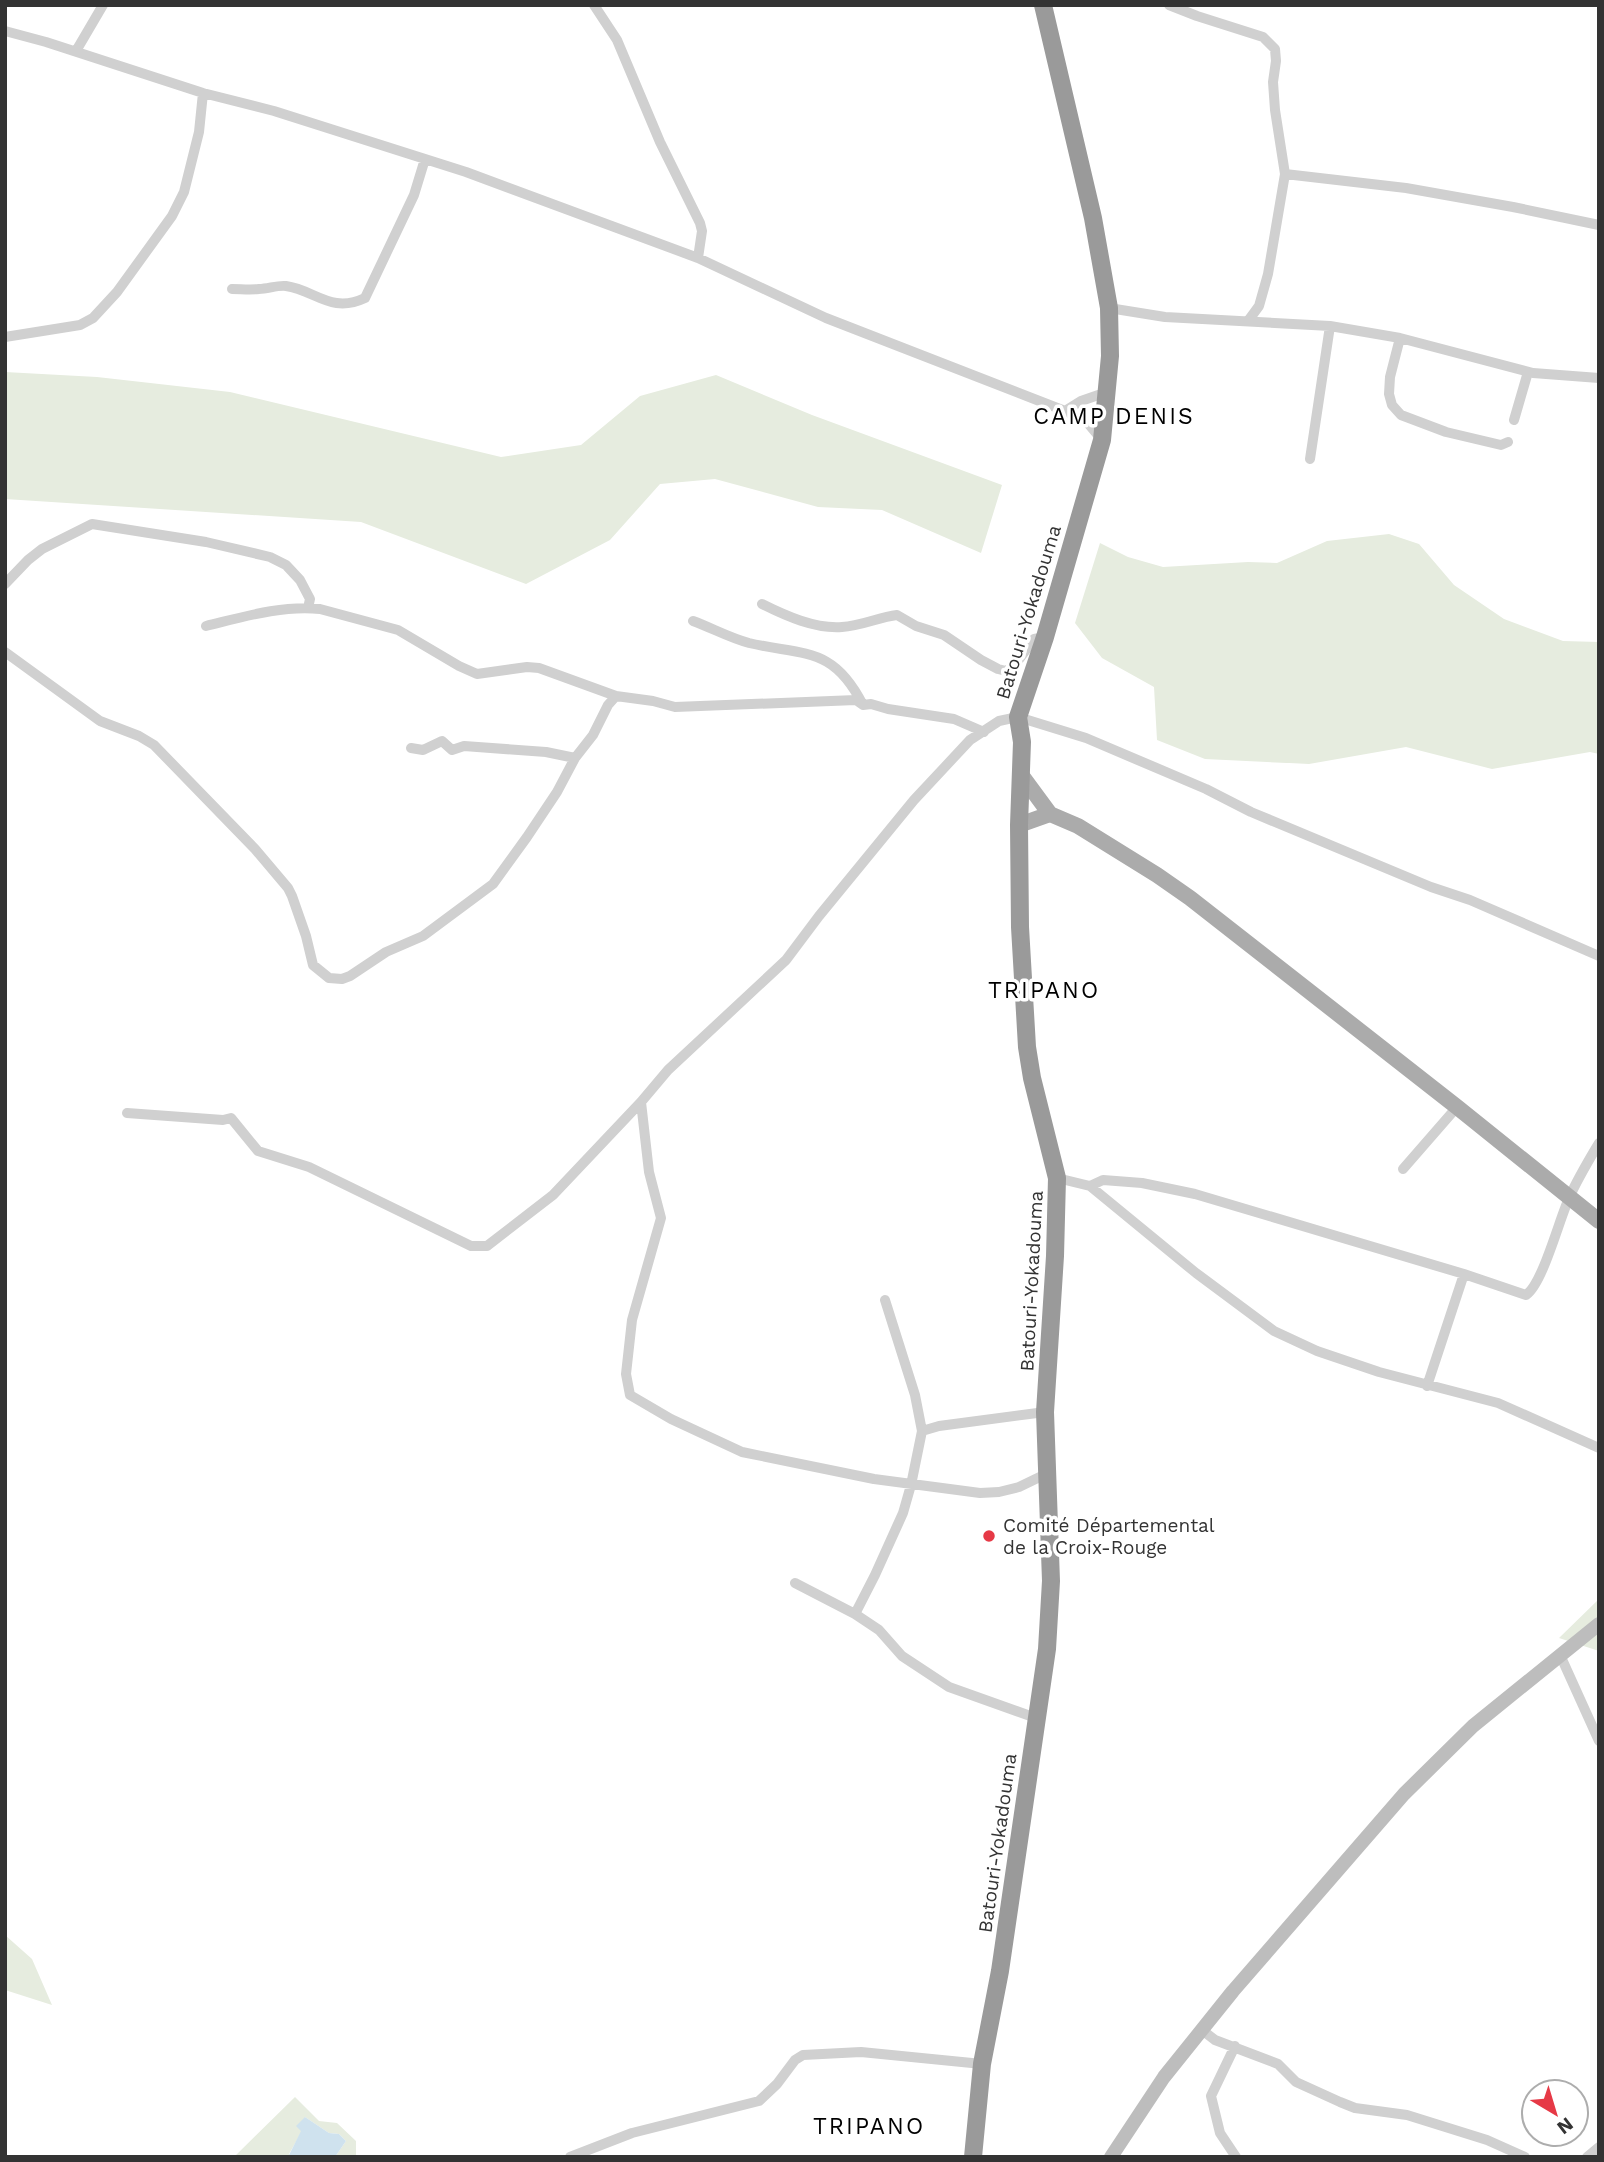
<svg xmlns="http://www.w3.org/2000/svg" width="1604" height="2162" font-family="'Work Sans',sans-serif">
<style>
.green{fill:#e6ecdf}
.water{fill:#cfe2ee}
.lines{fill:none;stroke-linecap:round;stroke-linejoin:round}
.street{stroke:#d0d0d0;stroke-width:10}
.secondary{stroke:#bdbdbd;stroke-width:14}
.primary{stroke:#ababab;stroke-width:16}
.highway{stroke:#9a9a9a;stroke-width:18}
.poi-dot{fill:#e63946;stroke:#fff;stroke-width:2.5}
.labels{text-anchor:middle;stroke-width:7;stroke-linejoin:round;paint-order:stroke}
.street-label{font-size:19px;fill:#333;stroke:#fff}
.poi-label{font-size:19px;fill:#333;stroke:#fff;text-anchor:start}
.quarter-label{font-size:23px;letter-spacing:2px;fill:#000;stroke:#fff}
</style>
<rect width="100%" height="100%" fill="#fff"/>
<path class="green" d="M 5,372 L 97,377 L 230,392 L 501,457 L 581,445 L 640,396 L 716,375 L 812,415 L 1002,485 L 981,553 L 882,510 L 818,507 L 715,479 L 660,484 L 610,540 L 526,584 L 361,522 L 5,499 Z
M 1389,534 L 1419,544 L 1454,585 L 1504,619 L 1563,641 L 1599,642 L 1599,754 L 1590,752 L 1492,769 L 1406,747 L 1309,764 L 1205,759 L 1157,740 L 1154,687 L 1102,658 L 1075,623 L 1100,543 L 1128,557 L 1163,567 L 1248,562 L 1277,563 L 1327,541 Z
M 1599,1599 L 1599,1651 L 1559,1638 Z
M 5,1935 L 32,1959 L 52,2005 L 5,1990 Z
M 295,2097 L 319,2121 L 337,2123 L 356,2141 L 356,2157 L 335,2157 L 346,2141 L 339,2134 L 329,2133 L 305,2117 L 302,2131 L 289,2154 L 291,2157 L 234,2157 Z"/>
<path class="water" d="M 305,2117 L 329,2133 L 339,2134 L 346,2141 L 335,2157 L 291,2157 L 289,2155 L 301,2131 L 296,2126 Z"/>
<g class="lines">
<path class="street" d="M 594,5 L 617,40 L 660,142 L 700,223 L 702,231 L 698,258
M 1169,5 L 1197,16 L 1263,37 L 1275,49 L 1276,61 L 1273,82 L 1275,110 L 1285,174 L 1268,274 L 1259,306 L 1248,321
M 5,31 L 46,42 L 203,93 L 274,111 L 466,172 L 698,258 L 826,318 L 1065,411 L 1087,422 L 1102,440
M 76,51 L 103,5
M 1285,174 L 1406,188 L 1513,207 L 1599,225
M 232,289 C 241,289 250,290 259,289 C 268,289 277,285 286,286 C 315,290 331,314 365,298 L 414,195 L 425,159
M 1109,308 L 1165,317 L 1330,326 L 1400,338 L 1533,373 L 1599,378
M 5,337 L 80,325 L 93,318 L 117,292 L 172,216 L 184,192 L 199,132 L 203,93
M 1400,338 L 1390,377 L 1389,394 L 1392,405 L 1401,415 L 1446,432 L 1501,445 L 1508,442
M 1065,411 L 1081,401 L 1107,392
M 1514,420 L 1528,372
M 1310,459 L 1330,326
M 5,584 L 28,560 L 42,549 L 92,524 L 206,542 L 270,557 L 286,565 L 300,580 L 310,599 L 308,608
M 762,604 C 786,616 815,629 842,627 C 861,626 879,617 897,615 L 916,626 L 944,635 L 981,660 L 998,669 L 1006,671 L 1014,666 L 1034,639 L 1045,637
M 693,621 C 712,628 730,638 749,643 C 805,656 833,646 863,705 L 871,704 L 888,709 L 954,719 L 984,732
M 206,626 C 243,617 282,605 320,609 L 398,630 L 459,666 L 477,674 L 527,667 L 539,668 L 616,696 L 653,701 L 675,707 L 856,700 L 863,705
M 5,652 L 100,721 L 139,736 L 154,745 L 255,849 L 288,888 L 292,896 L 306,936 L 313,965 L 329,978 L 342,979 L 350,976 L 386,952 L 423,936 L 493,884 L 527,837 L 557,792 L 575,758
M 411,748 L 423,750 L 442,741 L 452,750 L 464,746 L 546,752 L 575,758 L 593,735 L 608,705 L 616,696
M 641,1102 L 649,1172 L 661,1218 L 632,1320 L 626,1374 L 630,1395 L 671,1419 L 742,1452 L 874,1479 L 980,1493 L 999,1492 L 1019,1487 L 1046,1474
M 127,1113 L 223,1120 L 231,1118 L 258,1151 L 309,1167 L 471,1246 L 487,1246 L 553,1195 L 641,1102 L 668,1070 L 786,960 L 819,916 L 914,800 L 970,740 L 999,721 L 1018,717 L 1086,738 L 1206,789 L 1251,812 L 1431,887 L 1470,900 L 1599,956
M 1403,1169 L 1457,1107
M 1057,1178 L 1090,1186 L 1196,1273 L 1274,1331 L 1317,1351 L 1379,1372 L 1498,1403 L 1599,1448
M 1090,1186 L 1103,1180 L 1142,1183 L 1195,1194 L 1464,1274 L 1526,1295 C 1543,1284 1560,1216 1570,1196 C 1578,1178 1589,1160 1599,1143
M 1427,1386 L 1464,1274
M 922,1431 L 939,1426 L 1045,1412
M 795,1583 L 855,1614 L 879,1630 L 902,1656 L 949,1687 L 1036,1718
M 855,1614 L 875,1575 L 903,1513 L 911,1485 L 922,1431 L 915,1395 L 885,1300
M 1561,1657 L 1599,1741
M 1202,2030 L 1215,2040 L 1278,2064 L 1296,2082 L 1340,2102 L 1355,2108 L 1407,2115 L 1487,2140 L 1525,2157
M 1235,2046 L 1211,2096 L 1220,2133 L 1236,2157
M 570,2157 L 632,2133 L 759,2101 L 777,2084 L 795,2060 L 803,2055 L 861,2052 L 982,2064
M 1587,2157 L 1599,2147"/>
<path class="secondary" d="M 1111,2157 L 1164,2077 L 1233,1991 L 1404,1794 L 1473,1726 L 1599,1624"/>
<path class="primary" d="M 1022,776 L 1050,814 L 1078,826 L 1157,875 L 1190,898 L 1457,1107 L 1599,1221
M 1019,825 L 1050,814"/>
<path class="highway" d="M 973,2157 L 982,2064 L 1000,1971 L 1047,1649 L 1051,1581 L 1045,1412 L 1055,1256 L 1057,1178 L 1032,1078 L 1027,1047 L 1020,927 L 1019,825 L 1022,742 L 1018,717 L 1045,637 L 1102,440 L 1110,356 L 1109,308 L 1093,218 L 1043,5"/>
</g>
<circle class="poi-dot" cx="989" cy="1536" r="7"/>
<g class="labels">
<g class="street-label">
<text transform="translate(1028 612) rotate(-73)" y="7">Batouri-Yokadouma</text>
<text transform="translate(1031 1281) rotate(-87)" y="7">Batouri-Yokadouma</text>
<text transform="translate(997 1843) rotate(-82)" y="7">Batouri-Yokadouma</text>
</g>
<g class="poi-label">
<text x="1003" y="1532">Comité Départemental<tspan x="1003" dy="22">de la Croix-Rouge</tspan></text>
</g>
<g class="quarter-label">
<text x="1114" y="424">CAMP DENIS</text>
<text x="1044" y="998">TRIPANO</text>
<text x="869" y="2134">TRIPANO</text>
</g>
</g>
<rect width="1604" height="2162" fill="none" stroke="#333333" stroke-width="14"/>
<g transform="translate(1555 2113) rotate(142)"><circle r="33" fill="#ffffff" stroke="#adadad" stroke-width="2"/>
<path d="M0-5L12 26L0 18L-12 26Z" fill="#e63946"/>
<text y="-10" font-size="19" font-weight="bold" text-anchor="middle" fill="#333333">N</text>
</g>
</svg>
